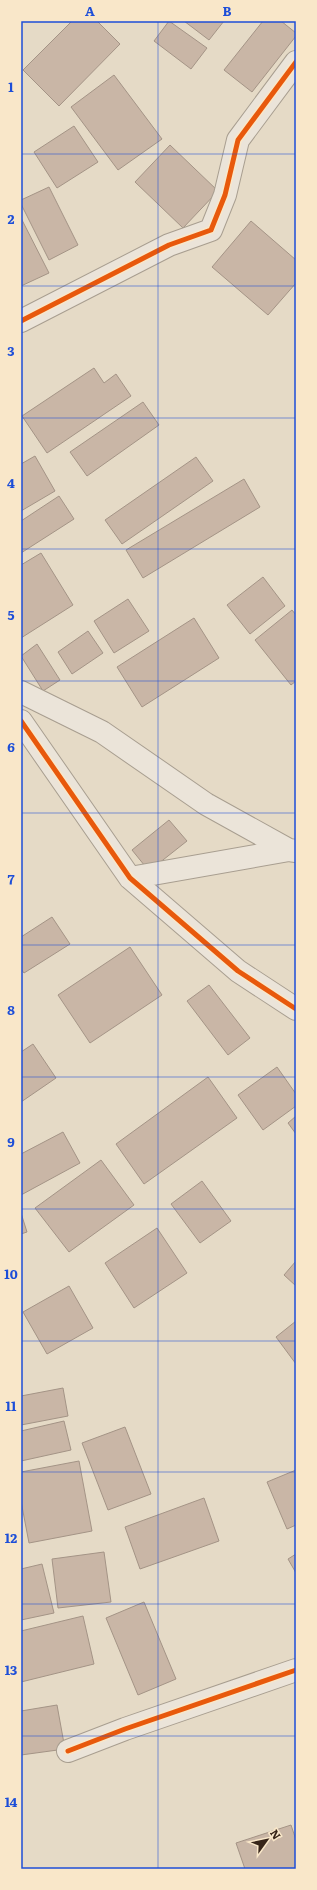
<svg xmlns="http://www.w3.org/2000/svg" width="317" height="1890" font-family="Literata,serif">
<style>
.building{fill:#c9b6a6;stroke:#a49486}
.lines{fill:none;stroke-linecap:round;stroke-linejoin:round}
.street-casing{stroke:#a89e90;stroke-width:24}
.street{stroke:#ebe4d9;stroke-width:22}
.cycleway-casing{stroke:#f9e7c9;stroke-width:8}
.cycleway{stroke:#e8590c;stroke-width:5}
.grid{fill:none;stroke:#1d4ed8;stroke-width:1;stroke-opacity:0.55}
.neatline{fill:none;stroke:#1d4ed8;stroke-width:1.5}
.grid-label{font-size:13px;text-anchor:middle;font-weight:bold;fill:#1d4ed8}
</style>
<rect width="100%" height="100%" fill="#e5dac6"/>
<path class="building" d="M 72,21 L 97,21 L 120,44 L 59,106 L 23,70 Z
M 169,21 L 207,48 L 191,69 L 154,41 Z
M 184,21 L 224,21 L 209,40 Z
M 263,21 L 281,21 L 296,33 L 296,36 L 252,92 L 224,70 Z
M 114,75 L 162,139 L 118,170 L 71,107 Z
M 74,126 L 98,162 L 57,188 L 34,152 Z
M 170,145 L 218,191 L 183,228 L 135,182 Z
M 49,187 L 78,245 L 49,260 L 21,204 L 21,200 Z
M 21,218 L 49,273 L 21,286 Z
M 251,221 L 296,260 L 296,283 L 268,315 L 212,267 Z
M 94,368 L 104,383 L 116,374 L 131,396 L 47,453 L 22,416 Z
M 143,402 L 159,425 L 87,476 L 70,452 Z
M 35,456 L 55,491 L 21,511 L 21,464 Z
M 196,457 L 213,481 L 122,544 L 105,520 Z
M 244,479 L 260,507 L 143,578 L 126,550 Z
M 59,496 L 74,519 L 21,553 L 21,521 Z
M 41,553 L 73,605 L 21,638 L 21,565 Z
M 263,577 L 285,606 L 250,634 L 227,605 Z
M 128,599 L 149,631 L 114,653 L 94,621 Z
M 292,610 L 296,615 L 296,681 L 291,685 L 255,640 Z
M 194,618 L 219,658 L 142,707 L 117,667 Z
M 88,631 L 103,653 L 72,674 L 58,652 Z
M 37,644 L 60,680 L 43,691 L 21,656 Z
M 169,820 L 187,841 L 149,871 L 132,850 Z
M 52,917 L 70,944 L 24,973 L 21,969 L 21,937 Z
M 130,947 L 162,995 L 90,1043 L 58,995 Z
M 209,985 L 250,1038 L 228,1055 L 187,1001 Z
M 33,1044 L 56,1078 L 21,1102 L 21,1052 Z
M 277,1067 L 296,1094 L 296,1106 L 263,1130 L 238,1095 Z
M 208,1077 L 237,1118 L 144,1184 L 116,1144 Z
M 296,1116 L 296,1134 L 288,1123 Z
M 63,1132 L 80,1163 L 21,1195 L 21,1154 Z
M 101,1160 L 134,1205 L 69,1252 L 35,1208 Z
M 202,1181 L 231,1221 L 200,1243 L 171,1204 Z
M 21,1213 L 27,1232 L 21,1234 Z
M 157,1228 L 187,1273 L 134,1308 L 105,1263 Z
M 296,1261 L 296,1286 L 284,1275 Z
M 69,1286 L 93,1328 L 47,1354 L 23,1312 Z
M 296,1321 L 296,1364 L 276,1337 Z
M 63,1388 L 68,1416 L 21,1425 L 21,1396 Z
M 64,1421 L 71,1450 L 21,1461 L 21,1431 Z
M 125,1427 L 151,1494 L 108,1510 L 82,1443 Z
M 79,1461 L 92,1531 L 29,1543 L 21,1501 L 21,1472 Z
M 296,1470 L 296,1525 L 287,1529 L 267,1482 Z
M 204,1498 L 219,1541 L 140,1569 L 125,1527 Z
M 104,1552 L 111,1602 L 58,1608 L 52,1559 Z
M 296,1554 L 296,1573 L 288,1559 Z
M 42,1564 L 54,1613 L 21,1620 L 21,1569 Z
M 144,1602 L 176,1679 L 138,1695 L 106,1618 Z
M 83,1616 L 94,1664 L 21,1682 L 21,1631 Z
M 57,1705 L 65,1749 L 21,1755 L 21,1711 Z
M 291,1825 L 296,1840 L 296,1869 L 245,1869 L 236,1843 Z"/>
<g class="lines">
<defs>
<path id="street" d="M 21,321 L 169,245 L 211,230 L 225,195 L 238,140 L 296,62
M 21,692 L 102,732 L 206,804 L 289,850 L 296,851
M 21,721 L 130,878 L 238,971 L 296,1009
M 130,878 L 289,850
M 68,1751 L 125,1729 L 296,1670"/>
</defs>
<use href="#street" class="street-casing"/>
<use href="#street" class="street"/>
<defs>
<path id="cycleway" d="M 21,321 L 169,245 L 211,230 L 225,195 L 238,140 L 296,62
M 21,721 L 130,878 L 238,971 L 296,1009
M 68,1751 L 125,1729 L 296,1670"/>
</defs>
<use href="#cycleway" class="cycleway-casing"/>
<use href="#cycleway" class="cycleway"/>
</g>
<path class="grid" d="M 158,21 L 158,1869M 21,154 L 296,154M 21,286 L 296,286M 21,418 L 296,418M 21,549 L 296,549M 21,681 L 296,681M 21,813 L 296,813M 21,945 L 296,945M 21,1077 L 296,1077M 21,1209 L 296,1209M 21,1341 L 296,1341M 21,1472 L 296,1472M 21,1604 L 296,1604M 21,1736 L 296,1736"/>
<rect width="317" height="1890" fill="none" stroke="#f9e7c9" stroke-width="44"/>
<g transform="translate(267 1840) rotate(57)" stroke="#f9e7c9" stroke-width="3" paint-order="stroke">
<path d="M0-3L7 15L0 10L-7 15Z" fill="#372519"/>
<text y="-6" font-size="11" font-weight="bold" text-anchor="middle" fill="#372519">N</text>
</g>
<rect x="22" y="22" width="273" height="1846" class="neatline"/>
<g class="grid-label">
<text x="90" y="16">A</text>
<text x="227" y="16">B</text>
<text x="11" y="92">1</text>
<text x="11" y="224">2</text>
<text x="11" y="356">3</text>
<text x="11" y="488">4</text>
<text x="11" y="620">5</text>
<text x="11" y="752">6</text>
<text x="11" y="884">7</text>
<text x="11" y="1015">8</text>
<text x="11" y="1147">9</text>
<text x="11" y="1279">10</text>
<text x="11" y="1411">11</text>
<text x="11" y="1543">12</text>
<text x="11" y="1675">13</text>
<text x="11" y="1807">14</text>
</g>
</svg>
